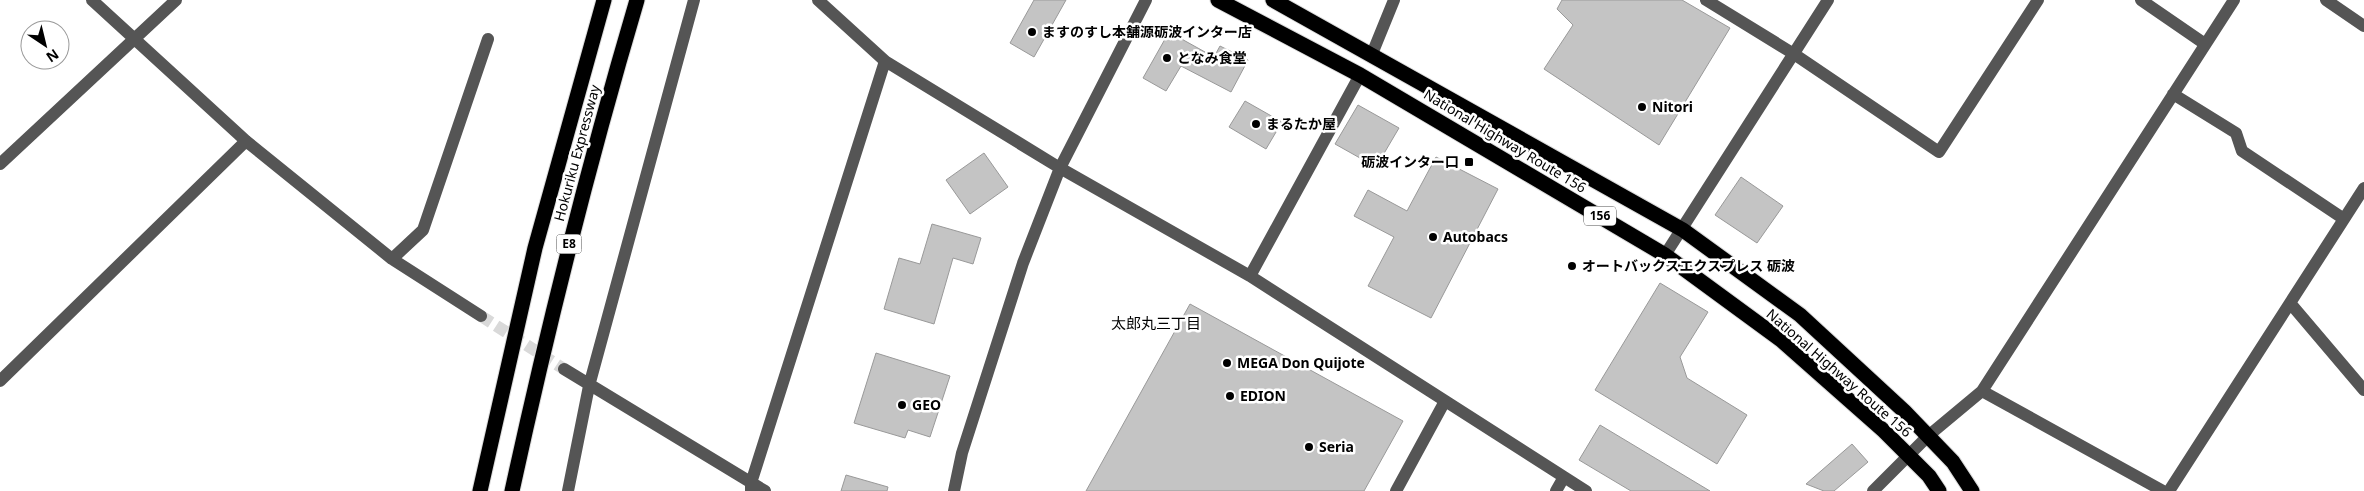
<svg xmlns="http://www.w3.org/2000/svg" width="2364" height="491" font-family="'Noto Sans','Noto Sans JP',sans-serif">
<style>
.building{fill:#c4c4c4;stroke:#999}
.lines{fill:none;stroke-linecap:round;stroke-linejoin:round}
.minor-tunnel{stroke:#d9d9d9;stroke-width:12;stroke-dasharray:12 6;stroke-linecap:butt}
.highway-casing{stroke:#dbdbdb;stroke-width:17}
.minor{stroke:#555;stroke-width:12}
.highway{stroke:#000;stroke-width:15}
.poi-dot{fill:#000;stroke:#fff;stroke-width:2}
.labels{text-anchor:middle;stroke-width:5;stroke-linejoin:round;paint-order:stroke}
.shield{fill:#fff;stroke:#4c4c4c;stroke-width:1}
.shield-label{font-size:12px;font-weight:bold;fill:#000}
.poi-label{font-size:14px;font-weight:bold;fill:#000;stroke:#fff;text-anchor:start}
.street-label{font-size:14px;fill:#000;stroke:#fff}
.neighbourhood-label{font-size:15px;fill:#000;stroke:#fff}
</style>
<rect width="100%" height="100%" fill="#fff"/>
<path class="building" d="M 1034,0 L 1066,0 L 1034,57 L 1010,43 Z
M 1562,0 L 1682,0 L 1730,28 L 1659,145 L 1544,69 L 1573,25 L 1557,9 Z
M 1169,32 L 1214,57 L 1220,46 L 1248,60 L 1231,92 L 1181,66 L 1166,91 L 1143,78 Z
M 1245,101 L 1282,122 L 1266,149 L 1229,127 Z
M 1358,105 L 1399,128 L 1376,167 L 1335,144 Z
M 984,153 L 1008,187 L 970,214 L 946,180 Z
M 1436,157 L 1498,189 L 1431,318 L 1368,286 L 1394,237 L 1354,216 L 1368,190 L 1407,211 Z
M 1741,177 L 1783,206 L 1757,243 L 1715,215 Z
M 932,224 L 981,238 L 973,264 L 953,258 L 934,324 L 884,309 L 899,258 L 920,264 Z
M 1660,283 L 1708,312 L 1680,357 L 1687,378 L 1747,415 L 1717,464 L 1595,390 Z
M 1190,304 L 1403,421 L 1364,491 L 1086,491 Z
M 876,353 L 950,376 L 930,437 L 908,430 L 905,438 L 854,423 Z
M 1600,425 L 1710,491 L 1631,491 L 1579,460 Z
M 1852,444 L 1868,462 L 1834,491 L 1824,491 L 1806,484 Z
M 846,475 L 888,487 L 887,491 L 841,491 Z"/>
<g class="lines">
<path class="minor-tunnel" d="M 481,316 L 564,369"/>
<defs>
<path id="highway" d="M 1218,0 L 1360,75 L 1665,255 L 1781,340 L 1884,431 L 1929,476 L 1939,491
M 1273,0 L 1683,230 L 1800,315 L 1904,411 L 1953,462 L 1972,491
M 480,491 L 535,248 L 604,0
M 512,491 C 548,326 589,162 637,0"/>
</defs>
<use href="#highway" class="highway-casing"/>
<path class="minor" d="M 92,0 L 246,141 L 392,259 L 481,316
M 818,0 L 885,61 L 1060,168 L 1250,276 L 1586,491
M 1706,0 L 1794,54 L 1939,152 L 2038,0
M 2141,0 L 2205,44
M 2326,0 L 2364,26
M 1372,54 L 1394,0
M 2173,94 L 2236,133 L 2242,151 L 2344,219
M 0,164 L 176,0
M 1665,255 L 1828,0
M 392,259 L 423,230 L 488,39
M 1250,276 L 1360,75
M 2290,303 L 2364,390
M 564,369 L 765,491
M 0,381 L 246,141
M 1982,391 L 2234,0
M 568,491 L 589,386 L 694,0
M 751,491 L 751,483 L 885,61
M 954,491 L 962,453 L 1023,263 L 1060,168 L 1146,0
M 1396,491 L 1445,401
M 1556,491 L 1564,477
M 1873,491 L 1928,436 L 1982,391 L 2163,491
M 2169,491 L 2364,188"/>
<use href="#highway" class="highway"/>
</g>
<g class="poi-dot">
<circle cx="1032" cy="32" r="5"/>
<circle cx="1167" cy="58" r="5"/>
<circle cx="1642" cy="107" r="5"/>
<circle cx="1256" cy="124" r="5"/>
<rect x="1464" y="157" width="10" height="10" rx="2.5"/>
<circle cx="1433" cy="237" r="5"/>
<circle cx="1572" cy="266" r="5"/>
<circle cx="1227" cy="363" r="5"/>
<circle cx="1230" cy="396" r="5"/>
<circle cx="902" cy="405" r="5"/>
<circle cx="1309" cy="447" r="5"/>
</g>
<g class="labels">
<g class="shield">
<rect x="1584" y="206.5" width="32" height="19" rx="4"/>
<rect x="556.5" y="234.5" width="25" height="19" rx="4"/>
</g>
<g class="shield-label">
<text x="1600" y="220">156</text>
<text x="569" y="248">E8</text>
</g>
<g class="poi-label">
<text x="1042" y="37">ますのすし本舗源砺波インター店</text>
<text x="1177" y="63">となみ食堂</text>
<text x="1652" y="112">Nitori</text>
<text x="1266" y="129">まるたか屋</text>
<text x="1459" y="167" text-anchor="end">砺波インター口</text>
<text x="1443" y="242">Autobacs</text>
<text x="1582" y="271">オートバックスエクスプレス 砺波</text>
<text x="1237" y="368">MEGA Don Quijote</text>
<text x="1240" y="401">EDION</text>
<text x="912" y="410">GEO</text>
<text x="1319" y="452">Seria</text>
</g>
<g class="street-label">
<text transform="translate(1505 141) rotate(31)" y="5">National Highway Route 156</text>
<text transform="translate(577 153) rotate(-75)" y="5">Hokuriku Expressway</text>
<text transform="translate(1839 373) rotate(41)" y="5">National Highway Route 156</text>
</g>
<g class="neighbourhood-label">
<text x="1156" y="329">太郎丸三丁目</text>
</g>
</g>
<g transform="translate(45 45) rotate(145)"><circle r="24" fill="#ffffff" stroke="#999999"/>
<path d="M0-4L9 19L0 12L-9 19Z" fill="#000000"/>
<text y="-8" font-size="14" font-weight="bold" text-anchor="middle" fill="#000000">N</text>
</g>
</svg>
